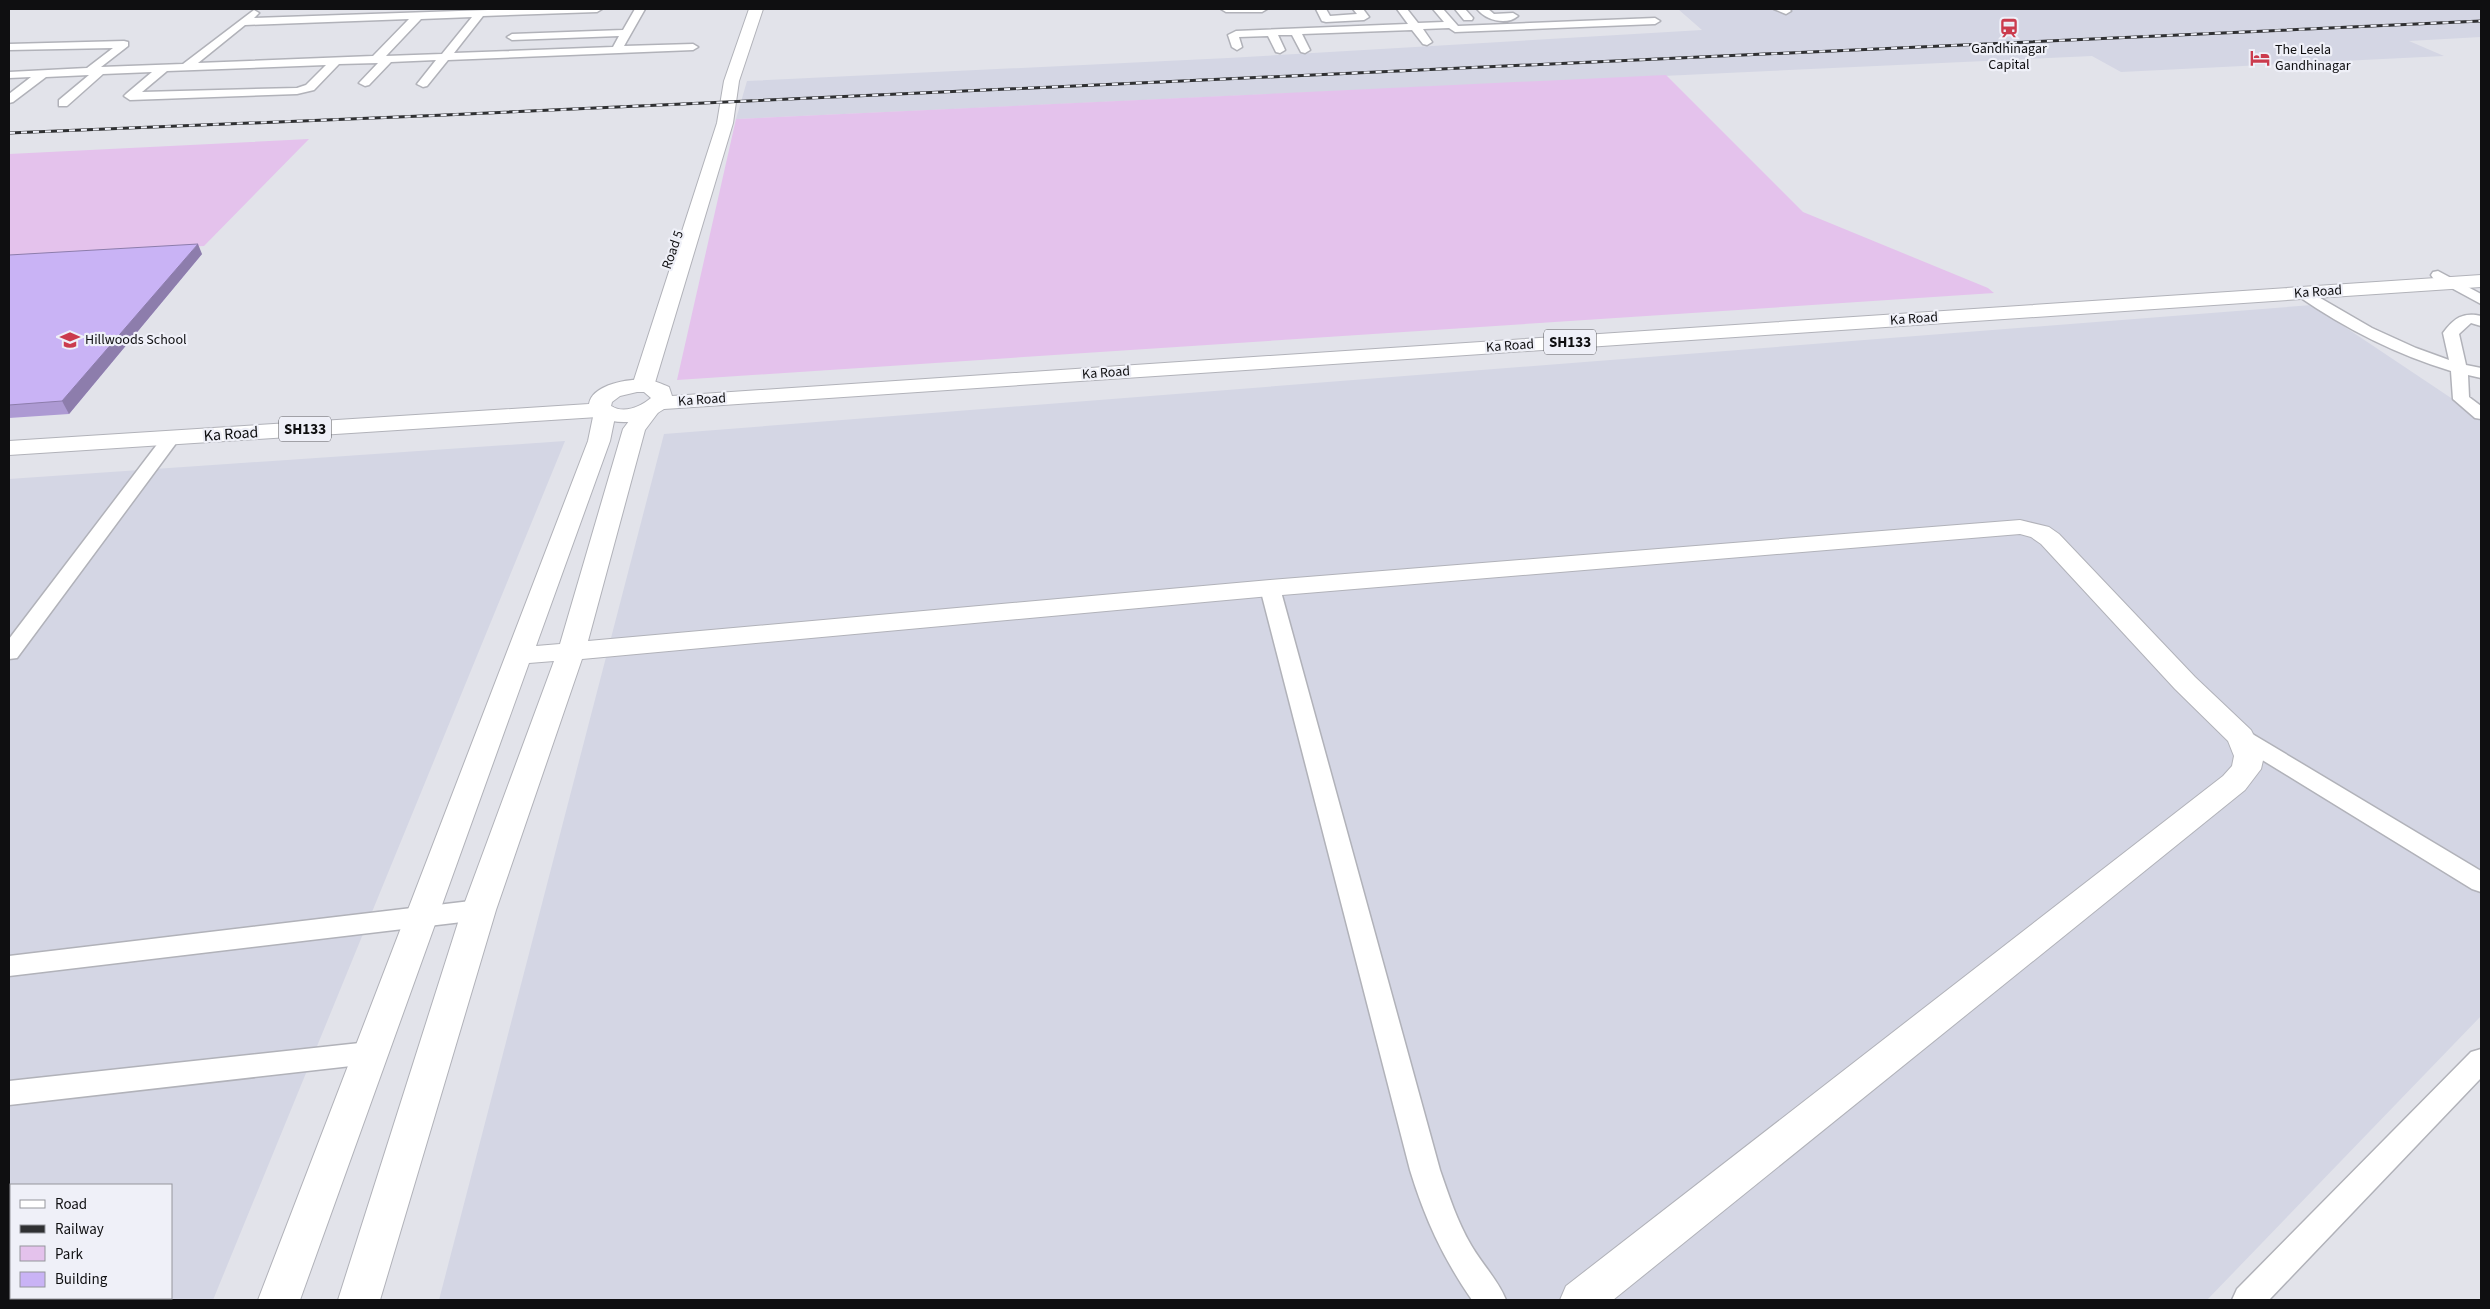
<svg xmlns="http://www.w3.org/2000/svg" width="2490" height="1309" viewBox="0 0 2490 1309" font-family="'Source Sans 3',sans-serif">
<rect width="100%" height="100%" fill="#e2e3ea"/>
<path fill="#d4d6e4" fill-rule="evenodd" d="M1678 9H2481V37L2409 41 2444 56 2121 72 2092 56 736 119 747 81 1228 58 1702 30Z
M2312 305 2481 418V1016L2207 1300H439L664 434Z
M565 441 213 1300H9V479ZM11 1185H171V1298H11Z"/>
<path fill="#e4c2ec" d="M1666 75 1803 212 1988 288 1994 293 677 380 736 119Z
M309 139 204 246 9 257V154Z"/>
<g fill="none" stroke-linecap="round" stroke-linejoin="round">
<defs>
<path id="street" d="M520 9H602L597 12 483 16 454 53 613 47 619 36 512 40 507 37 512 34 623 30 635 9H645L624 46 693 44 698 47 693 50 448 60 427 86 423 87 417 84 436 60 391 62 369 85 365 86 359 83 378 63 339 64 314 90 297 94 130 100 124 96 126 94 152 72 103 74 67 106H59V100L89 75 46 77 13 102 9 103V94L31 77 9 78V72L87 68 113 48 9 50V44L124 41 128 42V46L101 67 183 64 254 10 259 13 254 18ZM472 17 442 54 386 56 421 19ZM409 19 373 56 198 63 245 25ZM326 65 306 85 297 88 142 92 167 71Z
M1221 9H1267L1262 12H1226Z
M1316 9H1326L1330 16 1357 14 1353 9H1363L1369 17 1364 20 1326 22 1322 21Z
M1397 9H1407L1418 23 1444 22 1433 9H1443L1458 26 1655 18 1660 21 1655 24 1455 32 1449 28 1423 29 1432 42 1427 45 1423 44 1412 30 1302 34 1310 50 1305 53 1301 52 1292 35H1278L1285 50 1280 53 1276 52 1268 36 1239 37 1242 47 1237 50 1232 47 1228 35 1236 31 1408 24Z
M1455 9H1465L1473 18 1472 20H1464Z
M1477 9H1488L1494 14 1513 13 1518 16C1506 26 1486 20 1477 9Z
M1774 9H1789L1791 11 1786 14Z
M2438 271 2481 294V304L2433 278 2431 275 2433 272Z
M2303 288 2372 328 2416 348 2449 360 2443 333C2454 318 2463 312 2481 316V326L2471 323 2459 334 2466 365 2481 368V378L2468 375 2469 397 2481 406V419L2475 418 2453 399 2451 371C2395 354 2346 329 2298 296L2295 293 2298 290Z
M171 433 177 434 180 438 177 442 17 658 9 659V639L165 434Z
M1270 582 1277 584 1280 588 1440 1170C1449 1196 1457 1221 1471 1245 1482 1264 1498 1280 1506 1300H1472C1443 1258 1425 1219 1410 1170L1260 588 1263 584Z
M2241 730 2249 732 2481 871V892L2472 889 2233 742 2230 737 2233 732Z
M479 900 488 903 492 910 488 917 479 920 9 976V956Z
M369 1042 379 1045 383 1053 379 1061 369 1064 9 1105V1081Z
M2481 1049V1078L2269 1300H2232L2237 1289 2471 1052Z"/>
<path id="secondary" d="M749 9H763L739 81 733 123 654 386 651 391 643 392 635 391 632 386 717 123 724 81Z
M649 403 657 405 660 410 645 430 588 641 1270 580 2020 520 2049 527 2059 534 2195 677 2251 730 2264 756 2261 769 2245 790 1613 1300H1560L1566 1286 2223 776 2232 766 2234 756 2228 741 2175 689 2041 544 2031 537 2020 534 1270 596 582 659 496 910 380 1300H338L462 910 554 661 529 663 300 1300H258L588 441 594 412 597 407 605 405 613 407 616 412 610 441 536 646 560 644 623 429 641 405Z"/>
<path id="primary" d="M2481 275V287L664 409C644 423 621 426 598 417L9 455V441L589 404C592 384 630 378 647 380 654 380 662 384 669 387L672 396ZM637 392H644L651 398C640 407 624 414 611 406L612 402 620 396Z"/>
</defs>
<use href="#street" stroke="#b1b2b9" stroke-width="3"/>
<use href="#secondary" stroke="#b1b2b9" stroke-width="2"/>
<use href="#primary" stroke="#b1b2b9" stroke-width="2"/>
<use href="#street" fill="#fff" fill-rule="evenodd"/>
<use href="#secondary" fill="#fff" fill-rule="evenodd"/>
<use href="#primary" fill="#fff" fill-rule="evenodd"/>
<defs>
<path id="rail" d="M9 133 445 115 2481 21"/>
</defs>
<use href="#rail" stroke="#2f3032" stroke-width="3"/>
<use href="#rail" stroke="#eff0f8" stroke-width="2" stroke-dasharray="6" stroke-linecap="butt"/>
</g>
<path fill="#ad9ad3" d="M202 254 69 414 9 418V255Z"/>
<path fill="#8d7dac" d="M198 244 202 254 69 414 62 401Z"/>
<path fill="#c9b3f5" stroke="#8d7dac" d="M198 244 62 401 9 405V255Z"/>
<defs>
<symbol id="station-bare" viewBox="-9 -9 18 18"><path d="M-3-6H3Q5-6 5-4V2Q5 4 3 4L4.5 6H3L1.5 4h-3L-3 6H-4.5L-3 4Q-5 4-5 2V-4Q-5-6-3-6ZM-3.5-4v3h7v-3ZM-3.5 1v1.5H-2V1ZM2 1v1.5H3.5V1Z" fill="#cb3b4d" stroke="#eff0f8" stroke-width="2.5" paint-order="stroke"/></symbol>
<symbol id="hotel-bare" viewBox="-9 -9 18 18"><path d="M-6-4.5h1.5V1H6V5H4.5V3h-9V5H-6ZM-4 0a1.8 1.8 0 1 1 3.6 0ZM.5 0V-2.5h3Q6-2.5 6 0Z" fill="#cb3b4d" stroke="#eff0f8" stroke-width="2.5" paint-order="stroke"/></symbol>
<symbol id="school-bare" viewBox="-9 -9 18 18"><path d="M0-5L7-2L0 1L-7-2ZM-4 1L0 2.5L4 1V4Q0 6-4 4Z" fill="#cb3b4d" stroke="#eff0f8" stroke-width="2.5" paint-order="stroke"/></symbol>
</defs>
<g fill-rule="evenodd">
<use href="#station-bare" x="1995" y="14" width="28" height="28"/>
<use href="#hotel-bare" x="2246" y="44" width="28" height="28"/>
<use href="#school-bare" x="56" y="326" width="28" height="28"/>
</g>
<g text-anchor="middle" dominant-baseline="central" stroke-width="4.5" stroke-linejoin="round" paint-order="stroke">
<g font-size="14" fill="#0f0f11" stroke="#eff0f8" text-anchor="start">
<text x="2009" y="49" text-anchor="middle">Gandhinagar<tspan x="2009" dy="16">Capital</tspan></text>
<text x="2275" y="50">The Leela<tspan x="2275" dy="16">Gandhinagar</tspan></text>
<text x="85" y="340">Hillwoods School</text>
</g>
<g font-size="14" fill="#0f0f11" stroke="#eff0f8">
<text transform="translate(673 250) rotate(-71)">Road 5</text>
<text transform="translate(2318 292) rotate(-4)">Ka Road</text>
<text transform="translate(1914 319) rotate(-4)">Ka Road</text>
<text transform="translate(1510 346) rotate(-4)">Ka Road</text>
<text transform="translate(1106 373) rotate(-4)">Ka Road</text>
<text transform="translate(702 400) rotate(-4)">Ka Road</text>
</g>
<g fill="#eff0f8" stroke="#525256" stroke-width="1">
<rect x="1544" y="329.5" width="52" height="25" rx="4"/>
<rect x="279" y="416.5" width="52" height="25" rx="4"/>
</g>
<g font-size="15" font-weight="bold" fill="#0f0f11">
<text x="1570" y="342">SH133</text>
<text x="305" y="429">SH133</text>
</g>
<g font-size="16" fill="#0f0f11" stroke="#eff0f8">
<text transform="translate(231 434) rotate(-4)">Ka Road</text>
</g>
</g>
<rect width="2490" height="1309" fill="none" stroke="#0f0f11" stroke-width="20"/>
<rect x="10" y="1184" width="162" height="115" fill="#eff0f8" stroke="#95969c"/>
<rect x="20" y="1200" width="25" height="8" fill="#ffffff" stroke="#95969c"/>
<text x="55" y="1209" font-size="15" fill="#0f0f11">Road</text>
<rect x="20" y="1225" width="25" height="8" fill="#2f3032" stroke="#95969c"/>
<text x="55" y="1234" font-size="15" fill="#0f0f11">Railway</text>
<rect x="20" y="1246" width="25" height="15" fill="#e4c2ec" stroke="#95969c"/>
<text x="55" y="1259" font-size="15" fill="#0f0f11">Park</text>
<rect x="20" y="1272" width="25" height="15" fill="#c9b3f5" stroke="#95969c"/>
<text x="55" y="1284" font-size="15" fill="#0f0f11">Building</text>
</svg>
